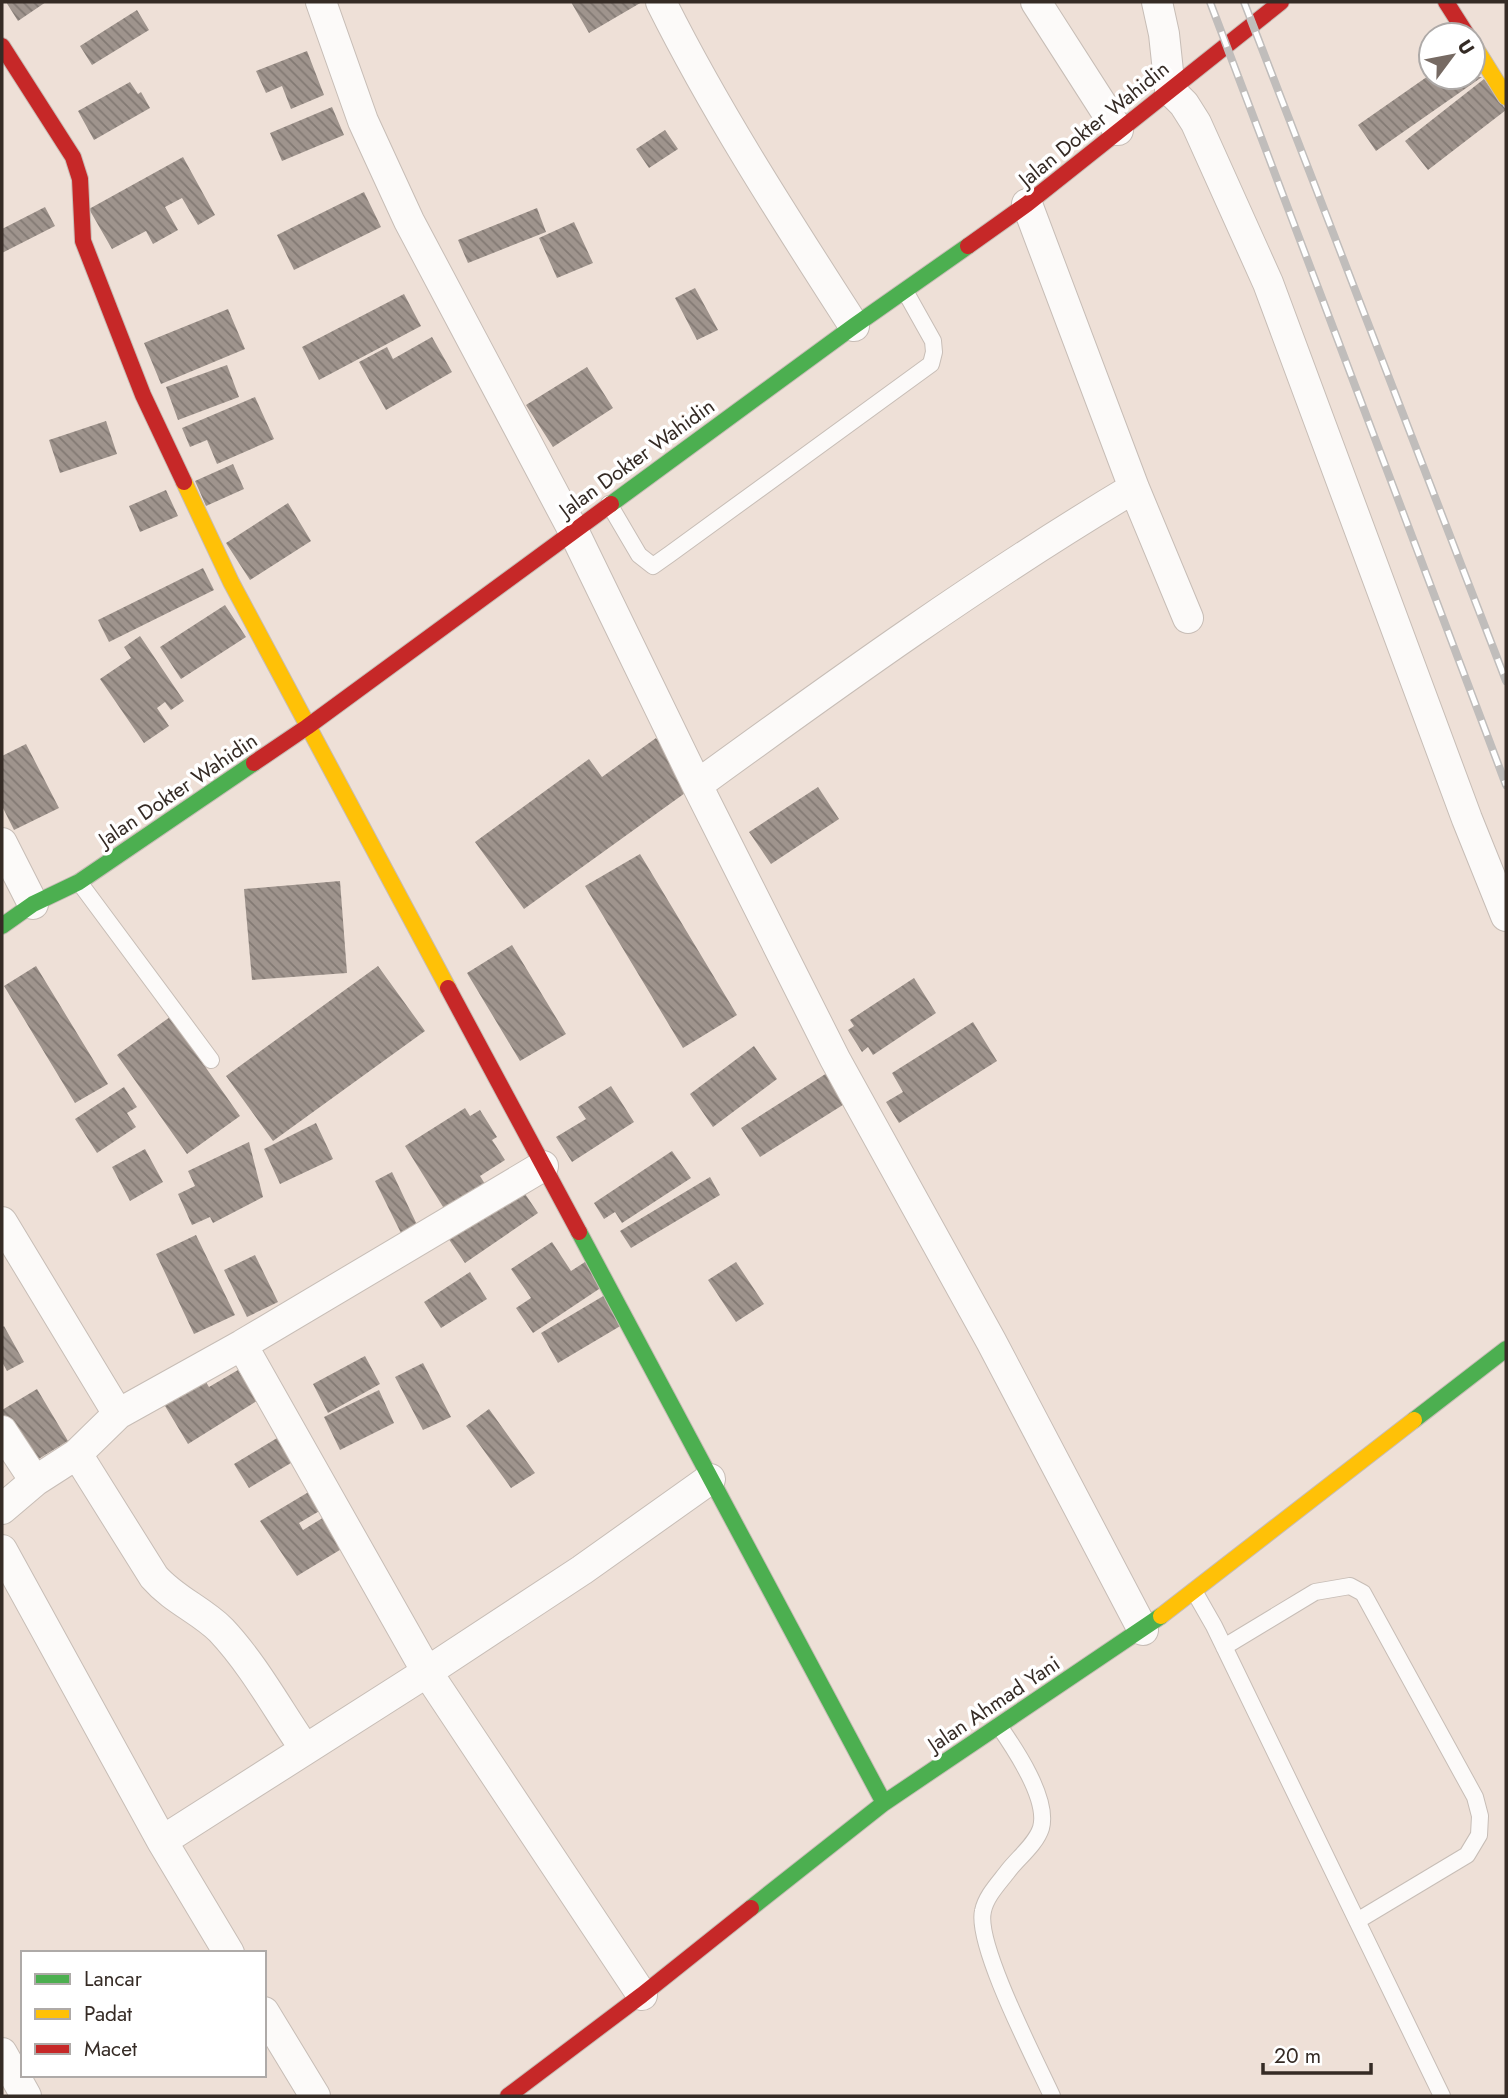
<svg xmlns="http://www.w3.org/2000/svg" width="1508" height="2098" viewBox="0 0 1508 2098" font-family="Jost,sans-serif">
<defs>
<pattern id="building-back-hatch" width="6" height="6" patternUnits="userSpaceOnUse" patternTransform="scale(1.75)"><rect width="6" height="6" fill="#9f948d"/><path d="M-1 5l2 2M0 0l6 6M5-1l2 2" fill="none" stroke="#827973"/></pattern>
</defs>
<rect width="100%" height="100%" fill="#eee0d7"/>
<path fill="url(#building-back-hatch)" d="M6 2H46L18 21Z
M571 2H642L589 33Z
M137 10 149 30 92 65 80 46Z
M307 51 324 95 291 109 282 86 266 93 256 71Z
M1431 74V77H1482L1376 151 1358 125Z
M1484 79 1506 110 1428 170 1405 141Z
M130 82 138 94 141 92 150 108 94 140 78 111Z
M332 107 344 135 282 161 270 133Z
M665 130 678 149 649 168 636 149Z
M183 157 215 215 198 225 182 198 165 207 178 230 153 244 146 231 112 249 89 209Z
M364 192 381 227 294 270 277 235Z
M45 207 55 226 2 253V229Z
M537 208 546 232 468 263 458 240Z
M574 222 593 263 557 278 539 238Z
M695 288 718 330 697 340 675 298Z
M404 294 421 326 319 380 302 347Z
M228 309 245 349 161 384 144 343Z
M432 337 452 372 386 410 359 362 387 347 393 359Z
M227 365 239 397 178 420 166 387Z
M587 367 613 408 553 447 526 405Z
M255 397 274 439 217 464 207 440 190 447 182 428Z
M106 421 117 454 60 473 49 440Z
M233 464 244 489 206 506 195 481Z
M166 490 178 516 140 532 129 506Z
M288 503 311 541 250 580 226 543Z
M203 568 214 590 109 642 98 620Z
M225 605 246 637 181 679 160 647Z
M140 636 184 701 171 710 165 702 157 708 169 726 144 743 100 679 131 658 124 647Z
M656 738 692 788 524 909 475 842 589 759 602 777Z
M26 744 59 808 14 830 2 806V756Z
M818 787 839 819 771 864 749 832Z
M640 854 737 1015 683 1048 585 886Z
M340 881 347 973 252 980 244 889Z
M512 945 566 1034 520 1061 467 973Z
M36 966 108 1084 75 1103 4 986Z
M378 966 425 1031 273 1141 226 1076Z
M914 978 936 1013 873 1055 868 1047 862 1052 848 1030 854 1026 850 1020Z
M170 1017 240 1116 187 1154 117 1055Z
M973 1022 997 1061 899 1123 886 1102 903 1092 892 1073Z
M754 1046 777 1079 713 1127 690 1094Z
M827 1073 846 1103 760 1157 741 1128Z
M611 1086 634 1122 572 1162 556 1137 586 1119 578 1107Z
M124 1087 137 1107 127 1113 136 1127 97 1153 75 1119Z
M465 1108 470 1116 480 1110 497 1137 492 1140 505 1160 480 1176 485 1184 445 1210 405 1146Z
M316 1123 333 1159 280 1184 264 1149Z
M249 1142 263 1197 213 1223 210 1217 192 1225 178 1194 195 1186 188 1171Z
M145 1149 163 1182 130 1201 112 1167Z
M672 1151 691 1178 622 1223 615 1212 604 1219 594 1203Z
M392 1172 419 1229 403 1237 375 1181Z
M710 1177 720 1195 631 1248 620 1231Z
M519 1185 538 1213 465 1263 446 1235Z
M196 1235 235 1315 194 1334 156 1254Z
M552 1242 571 1271 588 1260 605 1285 533 1333 516 1308 531 1298 511 1269Z
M255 1255 278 1302 247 1317 224 1270Z
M736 1262 764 1304 736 1322 708 1280Z
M470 1272 487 1299 441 1328 424 1302Z
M605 1295 622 1325 558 1363 541 1333Z
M4 1326 24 1362 7 1371 2 1362V1328Z
M365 1356 380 1384 328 1413 313 1384Z
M423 1363 451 1417 423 1430 395 1377Z
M238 1370 257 1401 188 1444 162 1401 202 1376 209 1387Z
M37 1389 68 1441 32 1463 2 1414V1410Z
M379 1390 394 1423 340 1450 324 1417Z
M489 1409 535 1473 511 1488 466 1426Z
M287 1432 301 1457 249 1488 234 1464Z
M317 1487 328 1506 299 1523 303 1530 329 1514 348 1545 297 1576 260 1521Z"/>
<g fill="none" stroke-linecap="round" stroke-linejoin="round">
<defs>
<path id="lane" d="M609 504 639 555 653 566 670 554 931 364 934 352 933 341 905 291
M79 882 211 1060
M1194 1591 1214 1626 1442 2096
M1224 1647 1315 1592 1350 1586 1363 1593 1475 1797 1480 1816 1479 1835 1467 1855 1357 1921
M999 1726C1015 1749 1049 1799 1041 1828 1036 1844 1018 1858 1008 1871 999 1883 986 1896 983 1911 975 1944 1036 2061 1052 2096"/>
<path id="street" d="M321 2 363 121 409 221 573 530 697 785 835 1059 991 1341 1143 1630
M661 2C717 114 786 220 854 326
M1036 2 1118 130
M1157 2 1164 34 1170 90 1184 104 1196 123 1268 283 1467 819 1506 916
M1027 204 1134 488 1188 618
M697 785C840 681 983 578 1134 488
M2 843 33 904
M2 1222 118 1414
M242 1345 427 1672 642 1995
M2 1431 35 1481
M77 1454 154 1577C174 1600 201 1610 221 1630 254 1665 278 1710 305 1749
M2 1509 35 1481 77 1454 118 1414 242 1345 543 1166
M2 1550 162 1841 229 1953
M162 1841 427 1672 582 1570 710 1479
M264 2012 315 2096
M2 2053 26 2096"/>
<path id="fast" d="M611 504 854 326 968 246
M2 926 33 904 79 882 254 763
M579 1232 884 1803
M1414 1420 1506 1349
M751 1908 884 1803 1161 1616"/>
<path id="slow" d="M1473 44 1506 97
M184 482 231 582 448 988
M1161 1616 1414 1420"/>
<path id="jam" d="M1446 2 1467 35
M2 46 73 157 80 179 83 241 143 395 184 482
M968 246 1027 204 1281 2
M254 763 307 727 611 504
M448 988 579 1232
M508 2096 642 1995 751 1908"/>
</defs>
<use href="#lane" stroke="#c7bdb6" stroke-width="18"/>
<use href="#street" stroke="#c7bdb6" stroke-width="32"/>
<use href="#fast" stroke="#c7bdb6" stroke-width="18"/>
<use href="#slow" stroke="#c7bdb6" stroke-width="18"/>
<use href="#jam" stroke="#c7bdb6" stroke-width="18"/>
<use href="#lane" stroke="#fcfaf9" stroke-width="16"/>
<use href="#street" stroke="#fcfaf9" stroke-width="30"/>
<use href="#fast" stroke="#4caf50" stroke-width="16"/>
<use href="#slow" stroke="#ffc107" stroke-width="16"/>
<use href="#jam" stroke="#c62828" stroke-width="16"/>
<defs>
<path id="rail" d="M1210 2 1506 785
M1244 2 1506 681"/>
</defs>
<use href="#rail" stroke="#c0bdbb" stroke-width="8"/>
<use href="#rail" stroke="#fff" stroke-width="5" stroke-dasharray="16" stroke-linecap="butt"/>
</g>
<g text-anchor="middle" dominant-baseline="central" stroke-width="7" stroke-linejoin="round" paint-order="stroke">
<g font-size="21" fill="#352b25" stroke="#fff">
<text transform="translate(1094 124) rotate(-39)">Jalan Dokter Wahidin</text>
<text transform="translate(637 458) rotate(-36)">Jalan Dokter Wahidin</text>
<text transform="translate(178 790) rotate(-34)">Jalan Dokter Wahidin</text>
<text transform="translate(994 1704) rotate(-34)">Jalan Ahmad Yani</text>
</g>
</g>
<rect width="1508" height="2098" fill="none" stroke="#352b25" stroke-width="7"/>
<rect x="21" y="1951" width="245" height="126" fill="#ffffff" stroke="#aeaaa8" stroke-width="2"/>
<rect x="35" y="1974" width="35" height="10" fill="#4caf50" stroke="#aeaaa8" stroke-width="2"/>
<text x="84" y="1986" font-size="21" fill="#352b25">Lancar</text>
<rect x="35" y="2009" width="35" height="10" fill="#ffc107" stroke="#aeaaa8" stroke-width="2"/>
<text x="84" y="2021" font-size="21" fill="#352b25">Padat</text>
<rect x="35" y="2044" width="35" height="10" fill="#c62828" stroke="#aeaaa8" stroke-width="2"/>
<text x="84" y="2056" font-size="21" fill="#352b25">Macet</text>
<g transform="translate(1452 56) rotate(58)"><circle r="33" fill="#ffffff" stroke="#aeaaa8" stroke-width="2"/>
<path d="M0-5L12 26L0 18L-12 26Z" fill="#766a63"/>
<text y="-10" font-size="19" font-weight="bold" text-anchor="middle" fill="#352b25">U</text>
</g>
<path d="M1263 2063v10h108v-10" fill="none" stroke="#352b25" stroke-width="3.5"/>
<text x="1274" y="2063" font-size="21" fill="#352b25" stroke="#ffffff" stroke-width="5" paint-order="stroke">20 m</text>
</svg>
